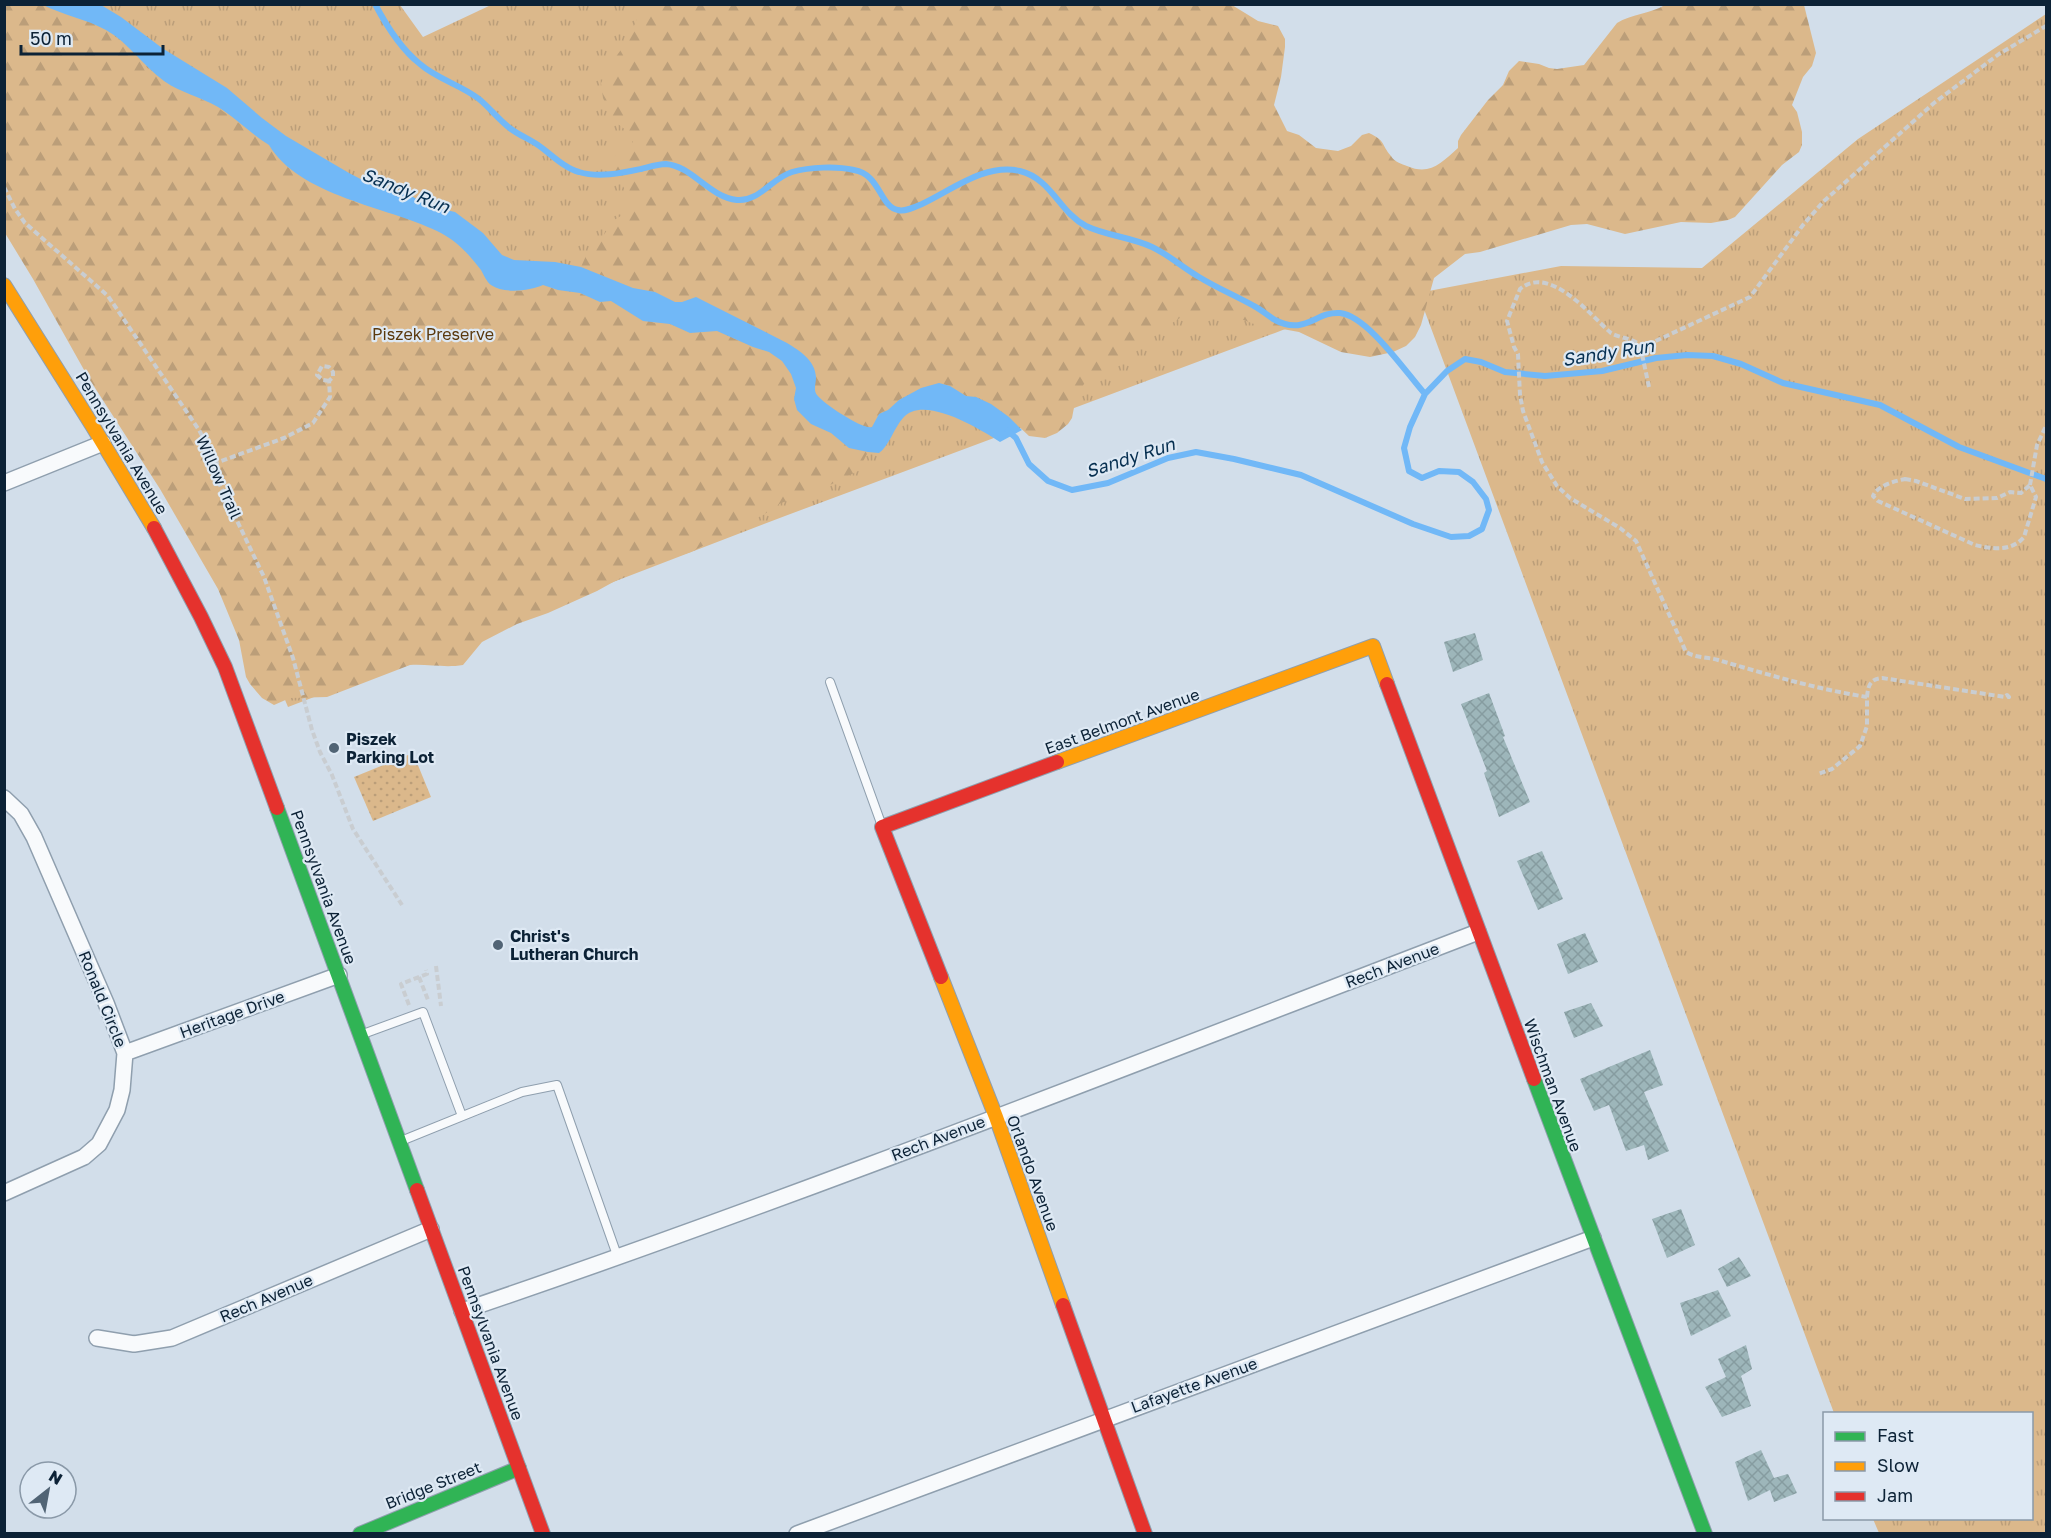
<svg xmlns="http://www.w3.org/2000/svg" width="2051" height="1538" viewBox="0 0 2051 1538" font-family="'Golos Text',sans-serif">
<defs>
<pattern id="grass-tufts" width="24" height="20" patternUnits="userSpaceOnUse" patternTransform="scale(1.5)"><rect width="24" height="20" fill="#dbb88b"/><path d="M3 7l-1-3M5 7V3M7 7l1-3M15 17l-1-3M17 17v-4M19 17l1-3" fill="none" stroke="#bb9e79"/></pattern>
<pattern id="forest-firs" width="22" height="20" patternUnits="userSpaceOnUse" patternTransform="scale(1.5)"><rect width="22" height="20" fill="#dbb88b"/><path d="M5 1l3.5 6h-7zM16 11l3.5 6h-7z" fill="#bb9e79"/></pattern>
<pattern id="garden-dots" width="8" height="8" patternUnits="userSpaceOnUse" patternTransform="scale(1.5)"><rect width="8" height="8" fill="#dbb88b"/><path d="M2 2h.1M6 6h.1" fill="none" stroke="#bb9e79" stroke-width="1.8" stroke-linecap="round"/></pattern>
<pattern id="building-cross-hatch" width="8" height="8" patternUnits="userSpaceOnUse" patternTransform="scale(1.5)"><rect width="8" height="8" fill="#9db6ba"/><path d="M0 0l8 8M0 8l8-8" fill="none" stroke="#869ca0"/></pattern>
</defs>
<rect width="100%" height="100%" fill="#d2deea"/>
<path fill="url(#grass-tufts)" d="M1009 4 1413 279 1275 333 785 516 288 707 264 650 5 5H400L423 37 491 5Z
M2046 14V1533H1879L1873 1519 2032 1518V1414L1834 1413 1418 293 1561 266 1702 268 1858 139Z"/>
<path fill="url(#forest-firs)" d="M5 5H43L54 10 84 19 107 30 128 47 146 67 166 82 217 107 269 145 274 154 286 166 307 180 359 204 419 221 453 239 468 253 490 284 505 290 523 291 543 285 558 290 580 293 600 302 611 301 654 323 670 324 686 331H717L753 347 769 352 782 361 791 374 796 388 794 399 811 424 831 433 849 448 868 452 858 471 818 491 781 503 763 515 691 552 635 570 597 591 548 613 517 624 482 642 463 665C445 668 429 664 410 665L327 697 290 698 274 705 262 698 250 684 246 677 239 640 218 589 160 489 88 377 33 279 5 233Z
M643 5H1232L1258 21 1278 26 1285 39V47L1281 77 1274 105 1287 131 1299 135 1316 148 1338 151 1351 146 1362 135 1369 133C1387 142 1380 143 1391 156 1394 162 1402 164 1407 166 1430 176 1441 163 1458 148V141L1461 135 1488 100 1503 85 1509 71 1519 61 1539 64 1549 68 1557 69 1584 65 1617 23C1631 14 1650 14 1665 5H1804L1816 53 1812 66 1803 77 1792 105 1797 112 1802 132V145L1799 152 1782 165 1735 217 1728 220 1711 223 1681 222 1625 234 1587 224 1571 225 1480 252 1465 254 1434 278 1421 325 1415 337 1406 346 1393 352 1370 357 1341 352 1299 332 1254 324 1220 311 1205 309 1183 316 1158 332 1130 343 1117 360 1084 384 1076 397 1072 418 1068 424 1057 433 1045 438 1029 436 1009 417 991 404 977 397 966 396 950 386 939 383 921 388 899 400 888 410 882 412 877 417 872 427C860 430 828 404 817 395L815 393C815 383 814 370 809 361 801 346 719 310 699 299L693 298 682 302H675L655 292 633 288 581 267 590 247 601 239 614 220 626 213 631 207C630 188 612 178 610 159L633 143 632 135 613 120 603 98 601 83 615 58 628 40Z"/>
<path fill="url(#garden-dots)" d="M413 753 431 797 373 821 354 777Z"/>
<path fill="#71b8f7" d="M43 5H101L121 17 162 48 227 88 262 118 286 136 349 173 372 185 406 193 429 206 455 212 483 233 502 255 514 260 555 262 581 267 633 288 655 292 675 302H682L696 297 787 343C800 351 815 360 816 377 816 384 813 390 817 395 824 404 863 430 872 427L879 414 888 410 899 400 921 388 939 383 950 386 966 396 976 397 991 404 1009 417 1022 430 1000 442C980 429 923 394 903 418 894 428 889 446 879 453L868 452 849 448 831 433 811 424 797 410 794 399 796 388 791 374 782 361 769 352 753 347 717 331 690 333 670 324 643 321 611 301 600 302 580 293 558 290 543 285C529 291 504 294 491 285 486 281 484 275 481 270 468 253 456 240 437 231 388 207 299 196 269 145 251 134 236 118 218 107 201 97 181 93 164 81 143 66 129 43 106 30 86 19 63 15 43 5Z"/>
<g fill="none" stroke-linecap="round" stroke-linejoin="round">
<path stroke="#71b8f7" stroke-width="6" d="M375 4C386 25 401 49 420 64 437 79 461 85 479 99 490 108 499 120 511 129 519 135 529 139 538 145 551 154 564 168 579 172 599 178 622 173 641 169 649 167 658 164 666 164 692 166 709 197 737 200 759 202 772 178 792 172 810 167 836 166 854 170 880 174 880 207 898 210 905 212 915 207 922 204 952 190 985 163 1020 171 1052 179 1059 212 1086 226 1107 236 1131 237 1152 247 1169 255 1182 267 1199 277 1217 288 1236 296 1254 306 1262 310 1268 316 1275 320 1305 336 1316 311 1340 313 1368 316 1407 374 1425 394
M1008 431 1016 438 1029 464 1048 481 1072 490 1108 483 1168 458 1196 452 1234 459 1301 475 1413 524 1451 537 1469 536 1482 529 1489 510 1486 499 1473 482 1459 472 1439 471 1422 478 1409 471 1404 448 1410 427 1425 394 1447 371 1465 359 1481 362 1505 372 1545 376 1602 371 1656 358 1687 355 1713 356 1741 364 1783 383 1880 405 1959 447 2046 479"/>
</g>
<path fill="url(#building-cross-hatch)" d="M1475 633 1483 660 1453 672 1444 642Z
M1489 693 1505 736 1503 737 1530 802 1499 817 1484 773 1487 771 1461 704Z
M1542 851 1563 899 1538 910 1517 861Z
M1585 933 1598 962 1568 974 1557 944Z
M1591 1003 1603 1026 1574 1038 1564 1012Z
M1650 1050 1663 1085 1644 1092 1669 1151 1648 1160 1644 1145 1626 1151 1609 1105 1594 1111 1580 1079Z
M1681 1209 1695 1245 1667 1258 1652 1219Z
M1739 1257 1751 1276 1727 1287 1718 1269Z
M1718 1290 1731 1316 1691 1336 1680 1303Z
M1746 1345 1752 1369 1741 1376 1751 1406 1722 1417 1705 1387 1726 1377 1718 1359Z
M1761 1450 1774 1478 1788 1474 1797 1493 1774 1502 1770 1490 1748 1501 1735 1462Z"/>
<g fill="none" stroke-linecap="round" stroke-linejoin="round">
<defs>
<path id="lane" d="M830 682 882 826
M363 1034 423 1012 462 1116
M401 1141 522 1092 557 1085 618 1258"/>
<path id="street" d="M4 483 103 443
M4 798 21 814 34 837 106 1003 125 1053 122 1090 117 1110 99 1144 84 1157 4 1193
M125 1053 339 975
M462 1311C804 1195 1141 1061 1478 932
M97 1338 134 1344 172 1338 431 1229
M797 1534 1593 1238"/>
<path id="fast" d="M277 808 417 1190
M1534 1079 1705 1534
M360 1534 519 1468"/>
<path id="slow" d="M4 285 92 425 154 528
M1057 762 1373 646 1387 684
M941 977 996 1117 1063 1305"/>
<path id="jam" d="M154 528 201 617 225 667 277 808
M1387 684 1534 1079
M941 977 882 827 1057 762
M417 1190 543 1534
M1063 1305 1145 1534"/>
</defs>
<use href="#lane" stroke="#8f9fae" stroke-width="10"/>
<use href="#street" stroke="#8f9fae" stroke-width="18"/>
<use href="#fast" stroke="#8f9fae" stroke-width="16"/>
<use href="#slow" stroke="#8f9fae" stroke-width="16"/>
<use href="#jam" stroke="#8f9fae" stroke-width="16"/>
<path stroke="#c9cdd1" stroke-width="4" stroke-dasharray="6 3" stroke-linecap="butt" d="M4 187 15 209 25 223 108 296 199 430 207 445 218 481 264 577 293 658 312 730 320 752 332 775 353 829 402 905
M1643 349C1637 338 1621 339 1611 333 1590 315 1550 264 1520 289L1507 321 1514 347 1518 354 1520 395 1523 411 1542 462 1557 486 1570 498 1620 528 1636 541 1686 652C1696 658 1707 657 1718 660 1766 674 1816 689 1867 697V726L1860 746 1832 769 1818 774
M1649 387 1642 354 1645 346 1750 297 1803 225 1823 202 1934 103 1999 54 2046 26
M213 464 284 438 313 423 330 397 329 381 333 377V372L329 367 322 366 317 375 323 380 329 381
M1905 479 1916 481 1965 499 1997 498 2010 492 2021 493 2030 485 2036 497 2024 537C2011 552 1993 549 1975 545L1878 501 1873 496C1877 486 1894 481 1905 479Z
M2030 485 2037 445 2046 426
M1867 697C1868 686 1870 679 1882 678L2005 697 2007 695 2009 697H2005
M436 966 441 1006
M419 977 428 1000
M409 1005 401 984 427 974 426 970"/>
<use href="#lane" stroke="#f8fafc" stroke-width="8"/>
<use href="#street" stroke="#f8fafc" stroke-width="15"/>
<use href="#fast" stroke="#30b455" stroke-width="14"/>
<use href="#slow" stroke="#ff9f0a" stroke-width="14"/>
<use href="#jam" stroke="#e5322d" stroke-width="14"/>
</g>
<g fill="#516475" stroke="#dee9f4" stroke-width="2">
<circle cx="334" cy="748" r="6"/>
<circle cx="498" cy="945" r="6"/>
</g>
<g text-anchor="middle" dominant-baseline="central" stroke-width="4.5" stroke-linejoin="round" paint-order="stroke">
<g font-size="16" fill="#5a390d" stroke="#dee9f4">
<text x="433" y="334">Piszek Preserve</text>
</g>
<g font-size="16" fill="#0c2236" stroke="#dee9f4">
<text transform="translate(122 443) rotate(59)">Pennsylvania Avenue</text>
<text transform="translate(219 477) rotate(66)">Willow Trail</text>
<text transform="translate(1122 721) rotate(-20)">East Belmont Avenue</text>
<text transform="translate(324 887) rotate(70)">Pennsylvania Avenue</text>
<text transform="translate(1392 965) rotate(-21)">Rech Avenue</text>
<text transform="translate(103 999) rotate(68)">Ronald Circle</text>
<text transform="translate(232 1014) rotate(-20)">Heritage Drive</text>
<text transform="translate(1553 1085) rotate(70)">Wischman Avenue</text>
<text transform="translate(938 1138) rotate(-21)">Rech Avenue</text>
<text transform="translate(1033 1173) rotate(70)">Orlando Avenue</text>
<text transform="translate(266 1298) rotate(-23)">Rech Avenue</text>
<text transform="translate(491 1343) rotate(70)">Pennsylvania Avenue</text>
<text transform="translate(1194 1385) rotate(-20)">Lafayette Avenue</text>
<text transform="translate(433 1485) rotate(-22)">Bridge Street</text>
</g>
<g font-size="16" font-weight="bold" fill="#0c2236" stroke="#dee9f4" text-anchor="start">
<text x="346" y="739">Piszek<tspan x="346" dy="18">Parking Lot</tspan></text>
<text x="510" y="936">Christ's<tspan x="510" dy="18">Lutheran Church</tspan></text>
</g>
<g font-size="18" font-style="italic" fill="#062f50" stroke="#dee9f4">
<text transform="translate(406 190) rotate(22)">Sandy Run</text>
<text transform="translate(1608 352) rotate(-9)">Sandy Run</text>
<text transform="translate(1130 457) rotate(-18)">Sandy Run</text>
</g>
</g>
<rect width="2051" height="1538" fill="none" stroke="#0c2236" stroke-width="12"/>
<rect x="1823" y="1412" width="210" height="108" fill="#dee9f4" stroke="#8a99a8" stroke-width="1.5"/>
<rect x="1835" y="1432" width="30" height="9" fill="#30b455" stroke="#8a99a8" stroke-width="1.5"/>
<text x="1877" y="1442" font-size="18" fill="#0c2236">Fast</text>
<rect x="1835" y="1462" width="30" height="9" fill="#ff9f0a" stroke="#8a99a8" stroke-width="1.5"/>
<text x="1877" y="1472" font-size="18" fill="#0c2236">Slow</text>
<rect x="1835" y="1492" width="30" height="9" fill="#e5322d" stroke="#8a99a8" stroke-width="1.5"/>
<text x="1877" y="1502" font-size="18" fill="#0c2236">Jam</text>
<g transform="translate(48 1490) rotate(31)"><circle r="28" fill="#dee9f4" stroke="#8a99a8" stroke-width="1.5"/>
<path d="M0-4.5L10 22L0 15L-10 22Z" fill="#516475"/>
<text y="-9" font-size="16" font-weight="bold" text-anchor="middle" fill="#0c2236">N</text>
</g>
<path d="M21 45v9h142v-9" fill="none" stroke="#0c2236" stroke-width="3"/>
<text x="30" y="45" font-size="18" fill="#0c2236" stroke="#dee9f4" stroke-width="4.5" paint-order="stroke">50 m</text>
</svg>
